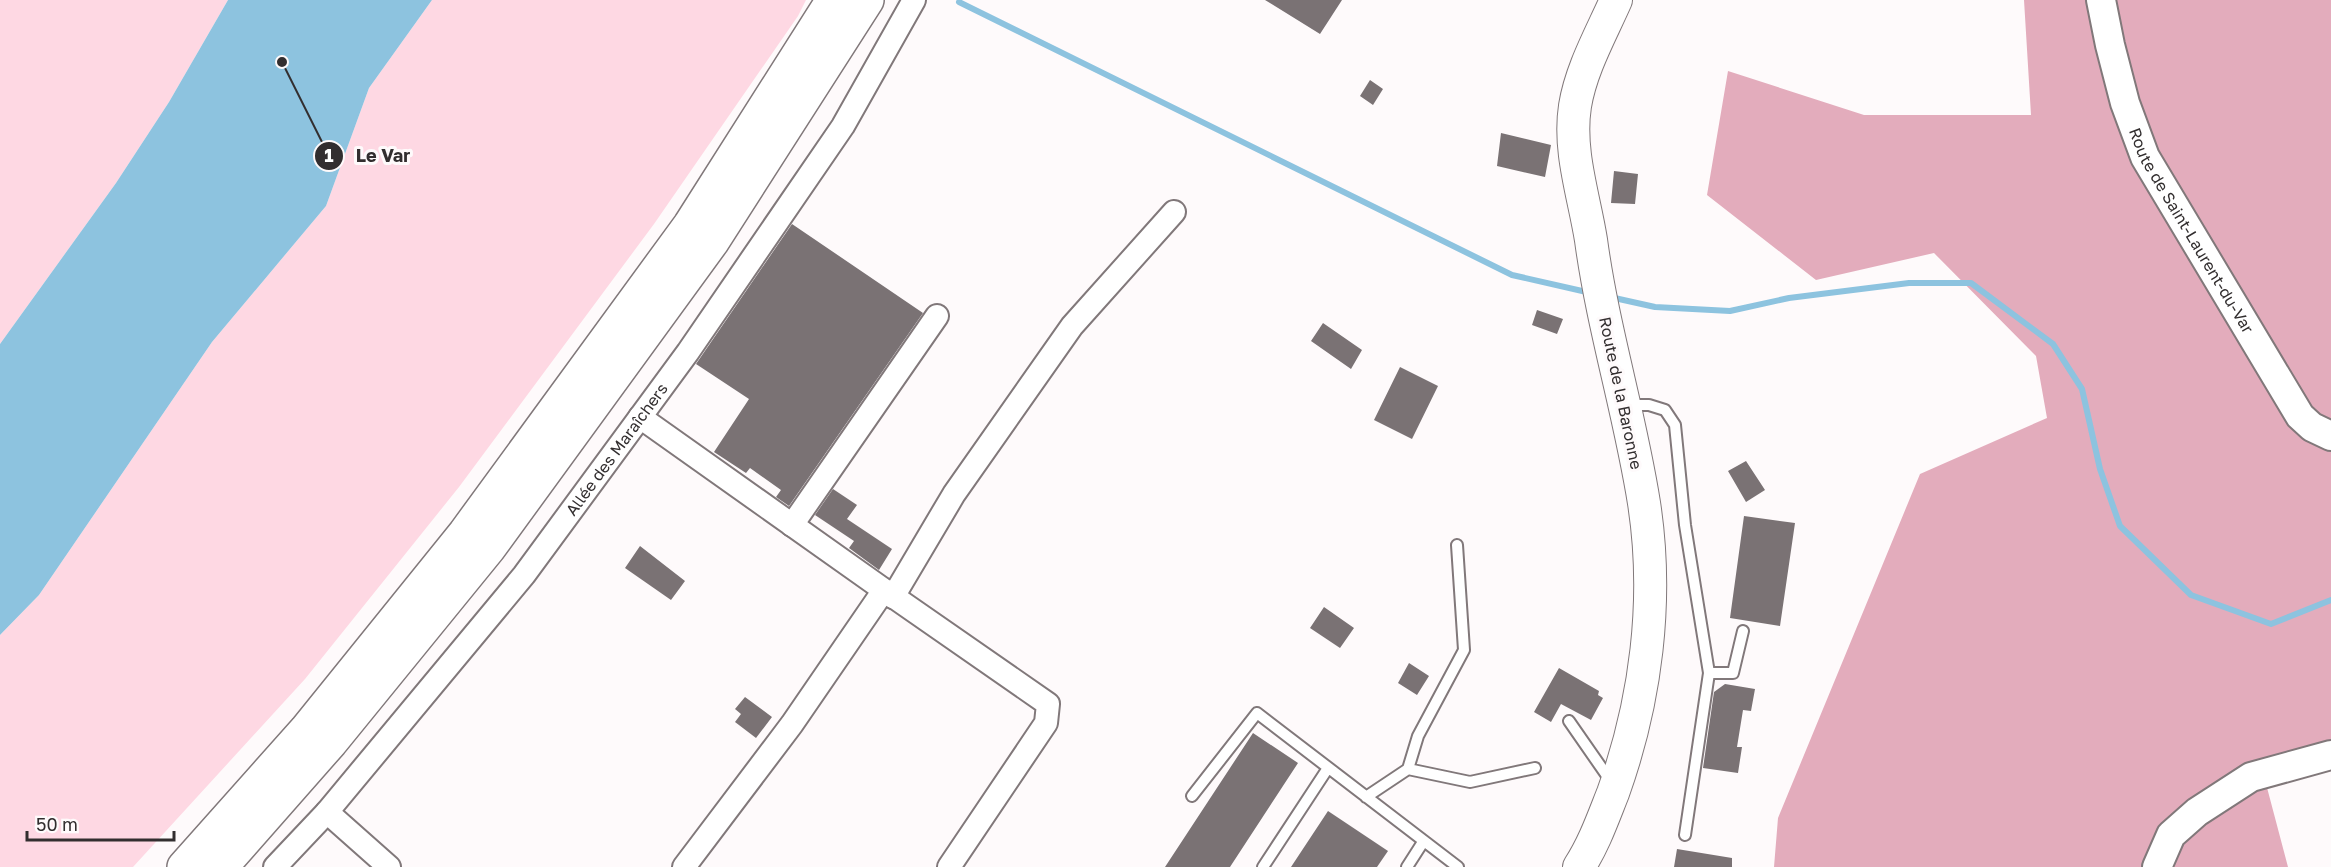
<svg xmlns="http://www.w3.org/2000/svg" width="2331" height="867" viewBox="0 0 2331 867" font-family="'Golos Text',sans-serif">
<rect width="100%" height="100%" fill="#fefafb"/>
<path fill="#fed8e3" d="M0 0H228L169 102 116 183 0 344Z
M432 0H806L798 16 654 224 459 487 305 679 133 867H0V635L39 595 212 342 326 206 369 88Z"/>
<path fill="#e3acbc" d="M2024 0H2331V743L2265 780 2288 867H1774L1778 818 1920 474 2047 418 2036 356 1934 253 1816 280 1707 195 1728 71 1864 115H2031Z"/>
<path fill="#8dc3df" d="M228 0H432L369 88 326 206 212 342 39 595 0 635V344L116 183 169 102Z"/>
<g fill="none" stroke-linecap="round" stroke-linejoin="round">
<path stroke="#8dc3df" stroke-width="6" d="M959 2 1512 275 1591 293
M1610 297 1655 307 1730 311 1789 298 1909 283H1971L2053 344 2082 389 2100 469 2120 526 2191 595 2271 624 2331 600"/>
</g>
<path fill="#7a7274" d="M1265 0H1342L1320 34Z
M1370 80 1383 89 1373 105 1360 96Z
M1501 133 1551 145 1545 177 1497 166Z
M1614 171 1638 174 1635 204 1611 203Z
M792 224 923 313 789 506 776 497 781 490 750 468 746 473 714 452 749 399 696 364Z
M1537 310 1563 319 1557 334 1532 325Z
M1323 323 1362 350 1351 369 1311 341Z
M1400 367 1438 386 1412 439 1374 420Z
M1746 461 1765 490 1746 502 1728 471Z
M833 489 857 505 847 519 892 549 879 570 849 548 854 541 815 515Z
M1744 516 1795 523 1780 626 1730 618Z
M640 546 685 581 671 600 625 568Z
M1324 607 1354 628 1340 648 1310 628Z
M1409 663 1429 676 1417 695 1398 683Z
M1559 668 1599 691 1598 695 1603 698 1591 720 1561 704 1551 722 1534 712Z
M1725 684 1755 689 1751 711 1743 710 1737 747H1742L1738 773 1703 768 1714 692Z
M745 697 772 717 756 738 735 722 741 714 735 709Z
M1253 733 1298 763 1230 867H1165Z
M1328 811 1388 851 1377 867H1291Z
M1677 849 1732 858V867H1674Z"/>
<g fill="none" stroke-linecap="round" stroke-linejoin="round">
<defs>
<path id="service" d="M1628 405H1649L1665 410 1675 425 1685 525 1709 673 1685 835
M1709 673H1733L1743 631
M1569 721 1610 780H1614
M1408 769 1418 736 1464 650 1457 545
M1192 796 1257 713 1458 867
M1366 797 1408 769 1470 782 1535 768
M1263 867 1328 768
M1407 867 1423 842"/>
<g id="minor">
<path d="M640 417 884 590 1048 704 1046 723 949 867"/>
<path d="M792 525 937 316"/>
<path d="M893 597 954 494 1072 326 1174 212"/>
<path d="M327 812 389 867"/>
<path id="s1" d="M275 867 327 812 524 575 688 352 843 126 914 0"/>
<path d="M684 867 792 724 884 590"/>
</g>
<g id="tertiary">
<path id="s2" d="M2101 0 2110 45 2125 103 2145 157 2300 416 2312 427 2331 436"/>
<path d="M2157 867 2171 835 2197 812 2251 777 2331 755"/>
</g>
<path id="secondary" d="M1579 867C1594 844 1603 818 1613 793 1646 701 1659 600 1644 503 1630 414 1603 329 1591 240 1584 196 1568 151 1575 106 1581 69 1601 34 1616 0"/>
<path id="trunk" d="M184 867 306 730 465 533 690 225 833 0
M221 867 331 742 489 548 712 242 867 0"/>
</defs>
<use href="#service" stroke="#81787a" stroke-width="14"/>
<use href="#minor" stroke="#81787a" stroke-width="26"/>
<use href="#tertiary" stroke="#81787a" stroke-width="32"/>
<use href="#secondary" stroke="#81787a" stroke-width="34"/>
<use href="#trunk" stroke="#81787a" stroke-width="36"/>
<use href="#service" stroke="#fff" stroke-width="10"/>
<use href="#minor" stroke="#fff" stroke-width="22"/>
<use href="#tertiary" stroke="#fff" stroke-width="28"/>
<use href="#secondary" stroke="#fff" stroke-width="32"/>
<use href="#trunk" stroke="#fff" stroke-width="33"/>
</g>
<g text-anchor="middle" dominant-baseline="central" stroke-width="6" stroke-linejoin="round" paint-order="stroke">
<g font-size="16" fill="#322e2f" stroke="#fefafb">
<text stroke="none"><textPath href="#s2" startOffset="250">Route de Saint-Laurent-du-Var</textPath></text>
<text transform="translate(1621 393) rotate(78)">Route de la Baronne</text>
<text stroke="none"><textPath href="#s1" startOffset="540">Allée des Maraîchers</textPath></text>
</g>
</g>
<path fill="none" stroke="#322e2f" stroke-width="2" d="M282 62L329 156"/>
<g fill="#322e2f" stroke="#fefafb" stroke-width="2">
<circle cx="282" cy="62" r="6"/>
<circle cx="329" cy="156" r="15"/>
</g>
<g font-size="18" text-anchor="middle" font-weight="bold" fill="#fff">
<text x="329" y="162">1</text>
</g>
<g font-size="18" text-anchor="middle" font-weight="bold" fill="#322e2f" stroke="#fefafb" stroke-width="6" stroke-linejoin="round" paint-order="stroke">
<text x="383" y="162">Le Var</text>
</g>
<path d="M27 831v9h147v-9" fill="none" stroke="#322e2f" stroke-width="3"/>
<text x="36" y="831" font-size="18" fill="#322e2f" stroke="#fefafb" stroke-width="4.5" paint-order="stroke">50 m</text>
</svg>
